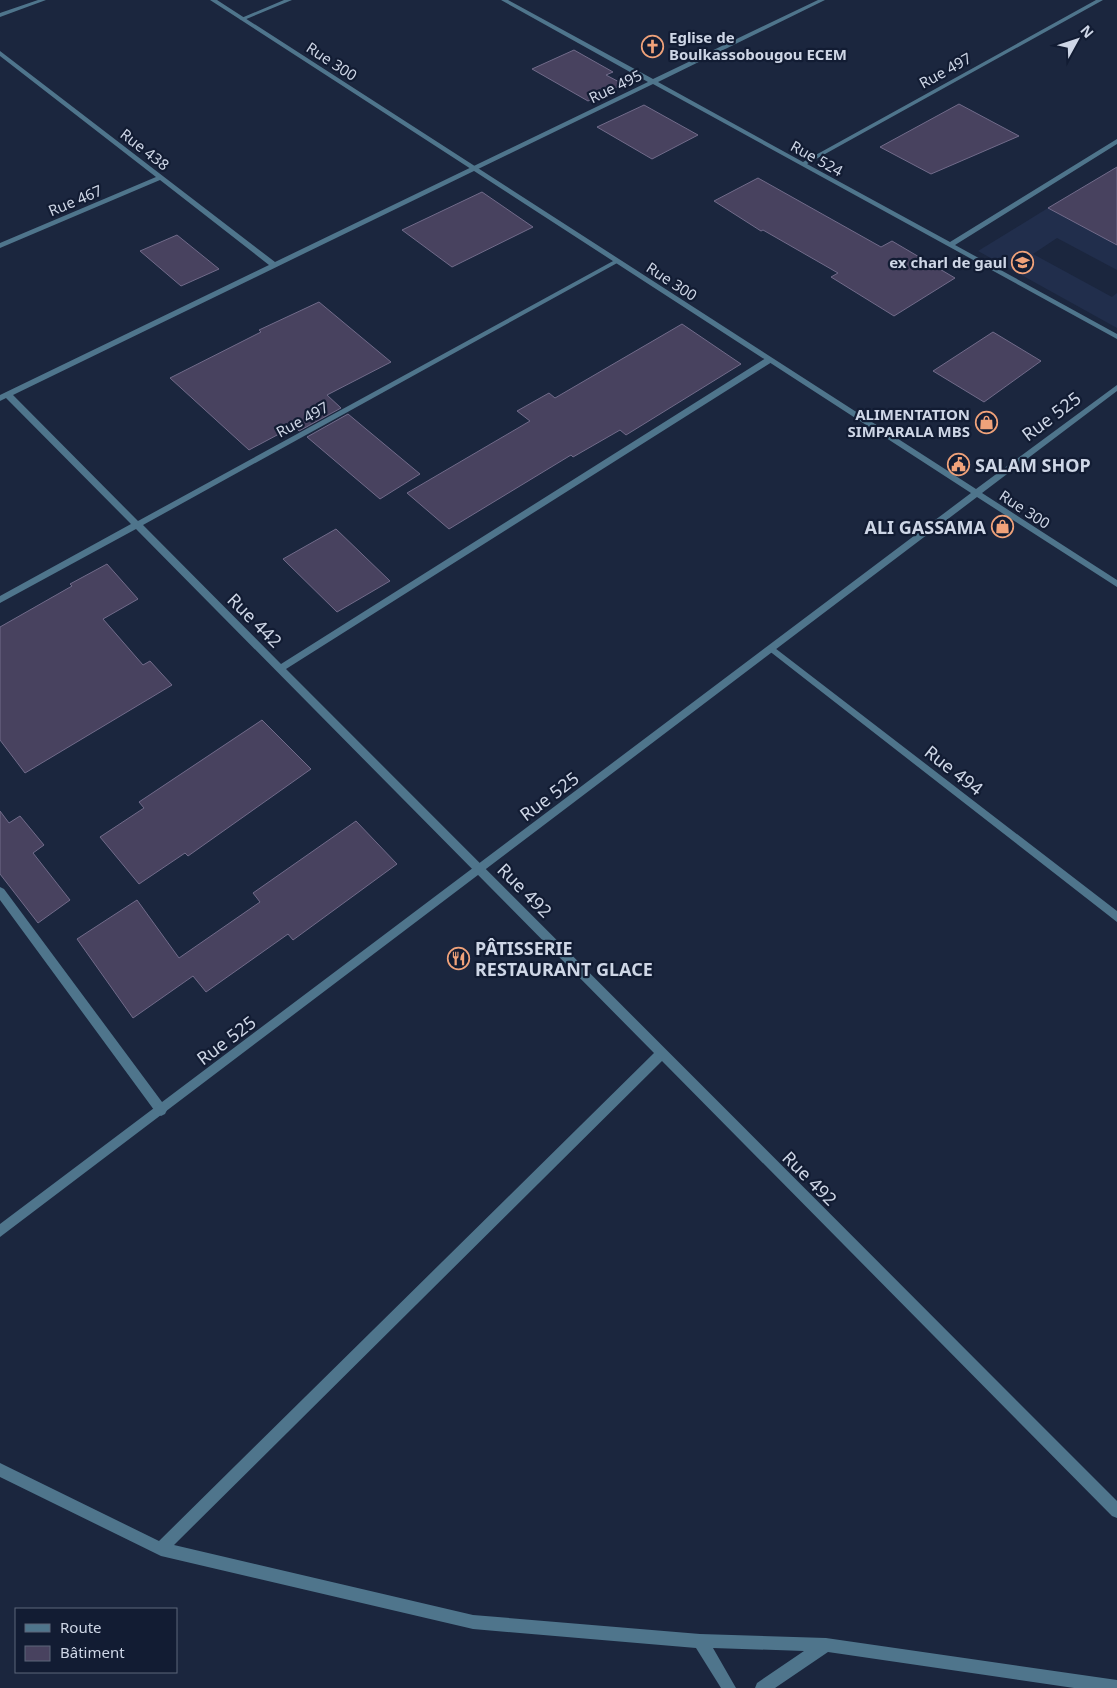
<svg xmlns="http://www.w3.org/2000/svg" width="1117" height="1688" viewBox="0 0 1117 1688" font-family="'Noto Sans',sans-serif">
<rect width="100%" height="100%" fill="#1b263e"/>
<path fill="#212e4c" d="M1048 208 1117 245V270L1057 238 1033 254 1112 297 1117 293V328L978 251Z"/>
<path fill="#48425f" stroke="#716b8a" d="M574 50 613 72 606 75 623 84 588 101 532 69Z
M959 104 1019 136 931 174 880 147Z
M644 105 698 135 652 159 597 127Z
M1117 167V245L1048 208Z
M758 178 881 247 892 241 955 278 894 316 831 277 838 273 763 230 761 231 714 201Z
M482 192 533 227 452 267 402 230Z
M177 235 219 269 181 286 140 251Z
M319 302 391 362 327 395 341 408 299 431 294 426 249 450 170 378 261 332 259 330Z
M682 324 741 364 626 435 620 430 573 457 571 455 449 529 407 493 530 421 517 411 549 393 555 398Z
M993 332 1041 361 984 402 933 371Z
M348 414 420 474 380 499 307 437Z
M336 529 390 581 337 612 283 559Z
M107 564 138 599 103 619 143 665 150 661 172 685 25 773 0 740V627L72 586 70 584Z
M262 720 311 769 188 856 185 853 139 884 100 837 144 808 139 802Z
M0 811 9 823 20 816 44 845 33 853 70 900 38 923 0 874Z
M356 821 397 864 293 940 288 934 206 992 193 976 133 1018 77 939 137 900 179 958 260 902 253 893Z"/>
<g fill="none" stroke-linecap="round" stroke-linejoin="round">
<path fill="#4f758c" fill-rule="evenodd" d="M38 0H46L0 17V13Z
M284 0H292L244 20 239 19Z
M501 0H508L653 79 818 0H825L658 82 803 162 1096 0H1103L807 164 950 242 1117 139V144L955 245 1117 334V339L653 84 13 395 138 521 615 260H619V262L143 525 281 664 766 358H772V362L286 669 1117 1501V1518L1112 1516 662 1061 174 1545 473 1615 700 1634 826 1638 1117 1680V1688H1074L828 1652 775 1688H755L757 1683 804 1651 713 1648 736 1688H721L696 1648 473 1629 161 1556 0 1477V1463L159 1541 654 1053 136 529 0 603V596L131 524 6 398 0 401V395L269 265 160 180 0 248V243L156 177 0 56V51L275 262 648 82Z
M771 645 1117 911V922L768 650 767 648Z
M0 887 4 889 165 1106 167 1110 165 1114 161 1116 157 1114 0 900Z"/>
<path fill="#4f758c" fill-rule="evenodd" d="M210 0H217L976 489 1117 385V391L982 493 1117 580V587L977 497 0 1237V1224L971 493Z"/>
</g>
<defs>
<symbol id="church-ring" viewBox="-11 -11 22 22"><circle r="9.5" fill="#121c33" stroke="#f0a27a" stroke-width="1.5"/><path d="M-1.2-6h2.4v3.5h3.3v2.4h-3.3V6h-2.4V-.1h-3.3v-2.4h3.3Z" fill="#f0a27a"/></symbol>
<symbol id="school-ring" viewBox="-11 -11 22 22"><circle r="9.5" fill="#121c33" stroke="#f0a27a" stroke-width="1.5"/><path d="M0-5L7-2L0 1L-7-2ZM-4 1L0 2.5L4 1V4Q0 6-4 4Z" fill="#f0a27a"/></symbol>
<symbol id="shop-ring" viewBox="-11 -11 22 22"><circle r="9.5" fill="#121c33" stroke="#f0a27a" stroke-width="1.5"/><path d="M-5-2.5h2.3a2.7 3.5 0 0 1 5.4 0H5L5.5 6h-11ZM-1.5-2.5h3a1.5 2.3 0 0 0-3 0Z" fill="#f0a27a"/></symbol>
<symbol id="civic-ring" viewBox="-11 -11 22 22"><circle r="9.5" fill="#121c33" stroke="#f0a27a" stroke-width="1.5"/><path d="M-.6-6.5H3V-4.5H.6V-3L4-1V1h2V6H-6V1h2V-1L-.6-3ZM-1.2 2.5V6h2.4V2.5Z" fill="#f0a27a"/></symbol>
<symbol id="restaurant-ring" viewBox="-11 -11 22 22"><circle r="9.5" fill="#121c33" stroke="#f0a27a" stroke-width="1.5"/><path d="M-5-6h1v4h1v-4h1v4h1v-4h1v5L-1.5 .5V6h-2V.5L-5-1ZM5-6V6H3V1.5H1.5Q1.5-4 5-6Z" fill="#f0a27a"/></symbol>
</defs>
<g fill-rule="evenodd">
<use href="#church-ring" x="640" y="34" width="25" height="25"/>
<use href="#school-ring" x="1010" y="250" width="25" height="25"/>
<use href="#shop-ring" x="974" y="410" width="25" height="25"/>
<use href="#civic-ring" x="946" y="452" width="25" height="25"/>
<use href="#shop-ring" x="990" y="514" width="25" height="25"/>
<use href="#restaurant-ring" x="446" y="946" width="25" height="25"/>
</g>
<g text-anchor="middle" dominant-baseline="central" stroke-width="4.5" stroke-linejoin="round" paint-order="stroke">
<g font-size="15" font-weight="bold" fill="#ced6e6" stroke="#121c33" text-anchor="end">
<text x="669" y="37" text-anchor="start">Eglise de<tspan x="669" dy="17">Boulkassobougou ECEM</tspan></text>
<text x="1007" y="262">ex charl de gaul</text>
<text x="970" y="414">ALIMENTATION<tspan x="970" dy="17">SIMPARALA MBS</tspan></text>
</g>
<g font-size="15" fill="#ced6e6" stroke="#121c33">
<text transform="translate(332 61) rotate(33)">Rue 300</text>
<text transform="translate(945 70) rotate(-29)">Rue 497</text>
<text transform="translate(615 86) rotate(-26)">Rue 495</text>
<text transform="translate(145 149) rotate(38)">Rue 438</text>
<text transform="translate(817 158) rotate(29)">Rue 524</text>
<text transform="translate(75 200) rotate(-23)">Rue 467</text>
<text transform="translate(672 281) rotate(33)">Rue 300</text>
<text transform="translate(302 419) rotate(-29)">Rue 497</text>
<text transform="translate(1025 509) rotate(33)">Rue 300</text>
</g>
<g font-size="18" fill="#ced6e6" stroke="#121c33">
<text transform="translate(1051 416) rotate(-37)">Rue 525</text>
<text transform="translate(255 620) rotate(45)">Rue 442</text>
<text transform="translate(954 770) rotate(38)">Rue 494</text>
<text transform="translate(549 796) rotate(-37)">Rue 525</text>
<text transform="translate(525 890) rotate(45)">Rue 492</text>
<text transform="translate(226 1040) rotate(-37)">Rue 525</text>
<text transform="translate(810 1178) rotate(45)">Rue 492</text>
</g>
<g font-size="18" font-weight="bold" fill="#ced6e6" stroke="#121c33" text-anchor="start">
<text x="975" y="465">SALAM SHOP</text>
<text x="986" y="527" text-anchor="end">ALI GASSAMA</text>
<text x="475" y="948">PÂTISSERIE<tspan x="475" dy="21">RESTAURANT GLACE</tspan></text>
</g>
</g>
<rect x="15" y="1608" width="162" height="65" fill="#121c33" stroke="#5d667b"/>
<rect x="25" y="1624" width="25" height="8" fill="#4f758c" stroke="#5d667b"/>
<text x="60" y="1633" font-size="15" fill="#ced6e6">Route</text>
<rect x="25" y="1646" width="25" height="15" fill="#48425f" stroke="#5d667b"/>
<text x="60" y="1658" font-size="15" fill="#ced6e6">Bâtiment</text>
<g transform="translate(1077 40) rotate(50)" stroke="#121c33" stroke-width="4" paint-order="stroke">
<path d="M0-4L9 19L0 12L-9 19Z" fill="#ced6e6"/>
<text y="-8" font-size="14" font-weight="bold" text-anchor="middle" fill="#ced6e6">N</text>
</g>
</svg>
